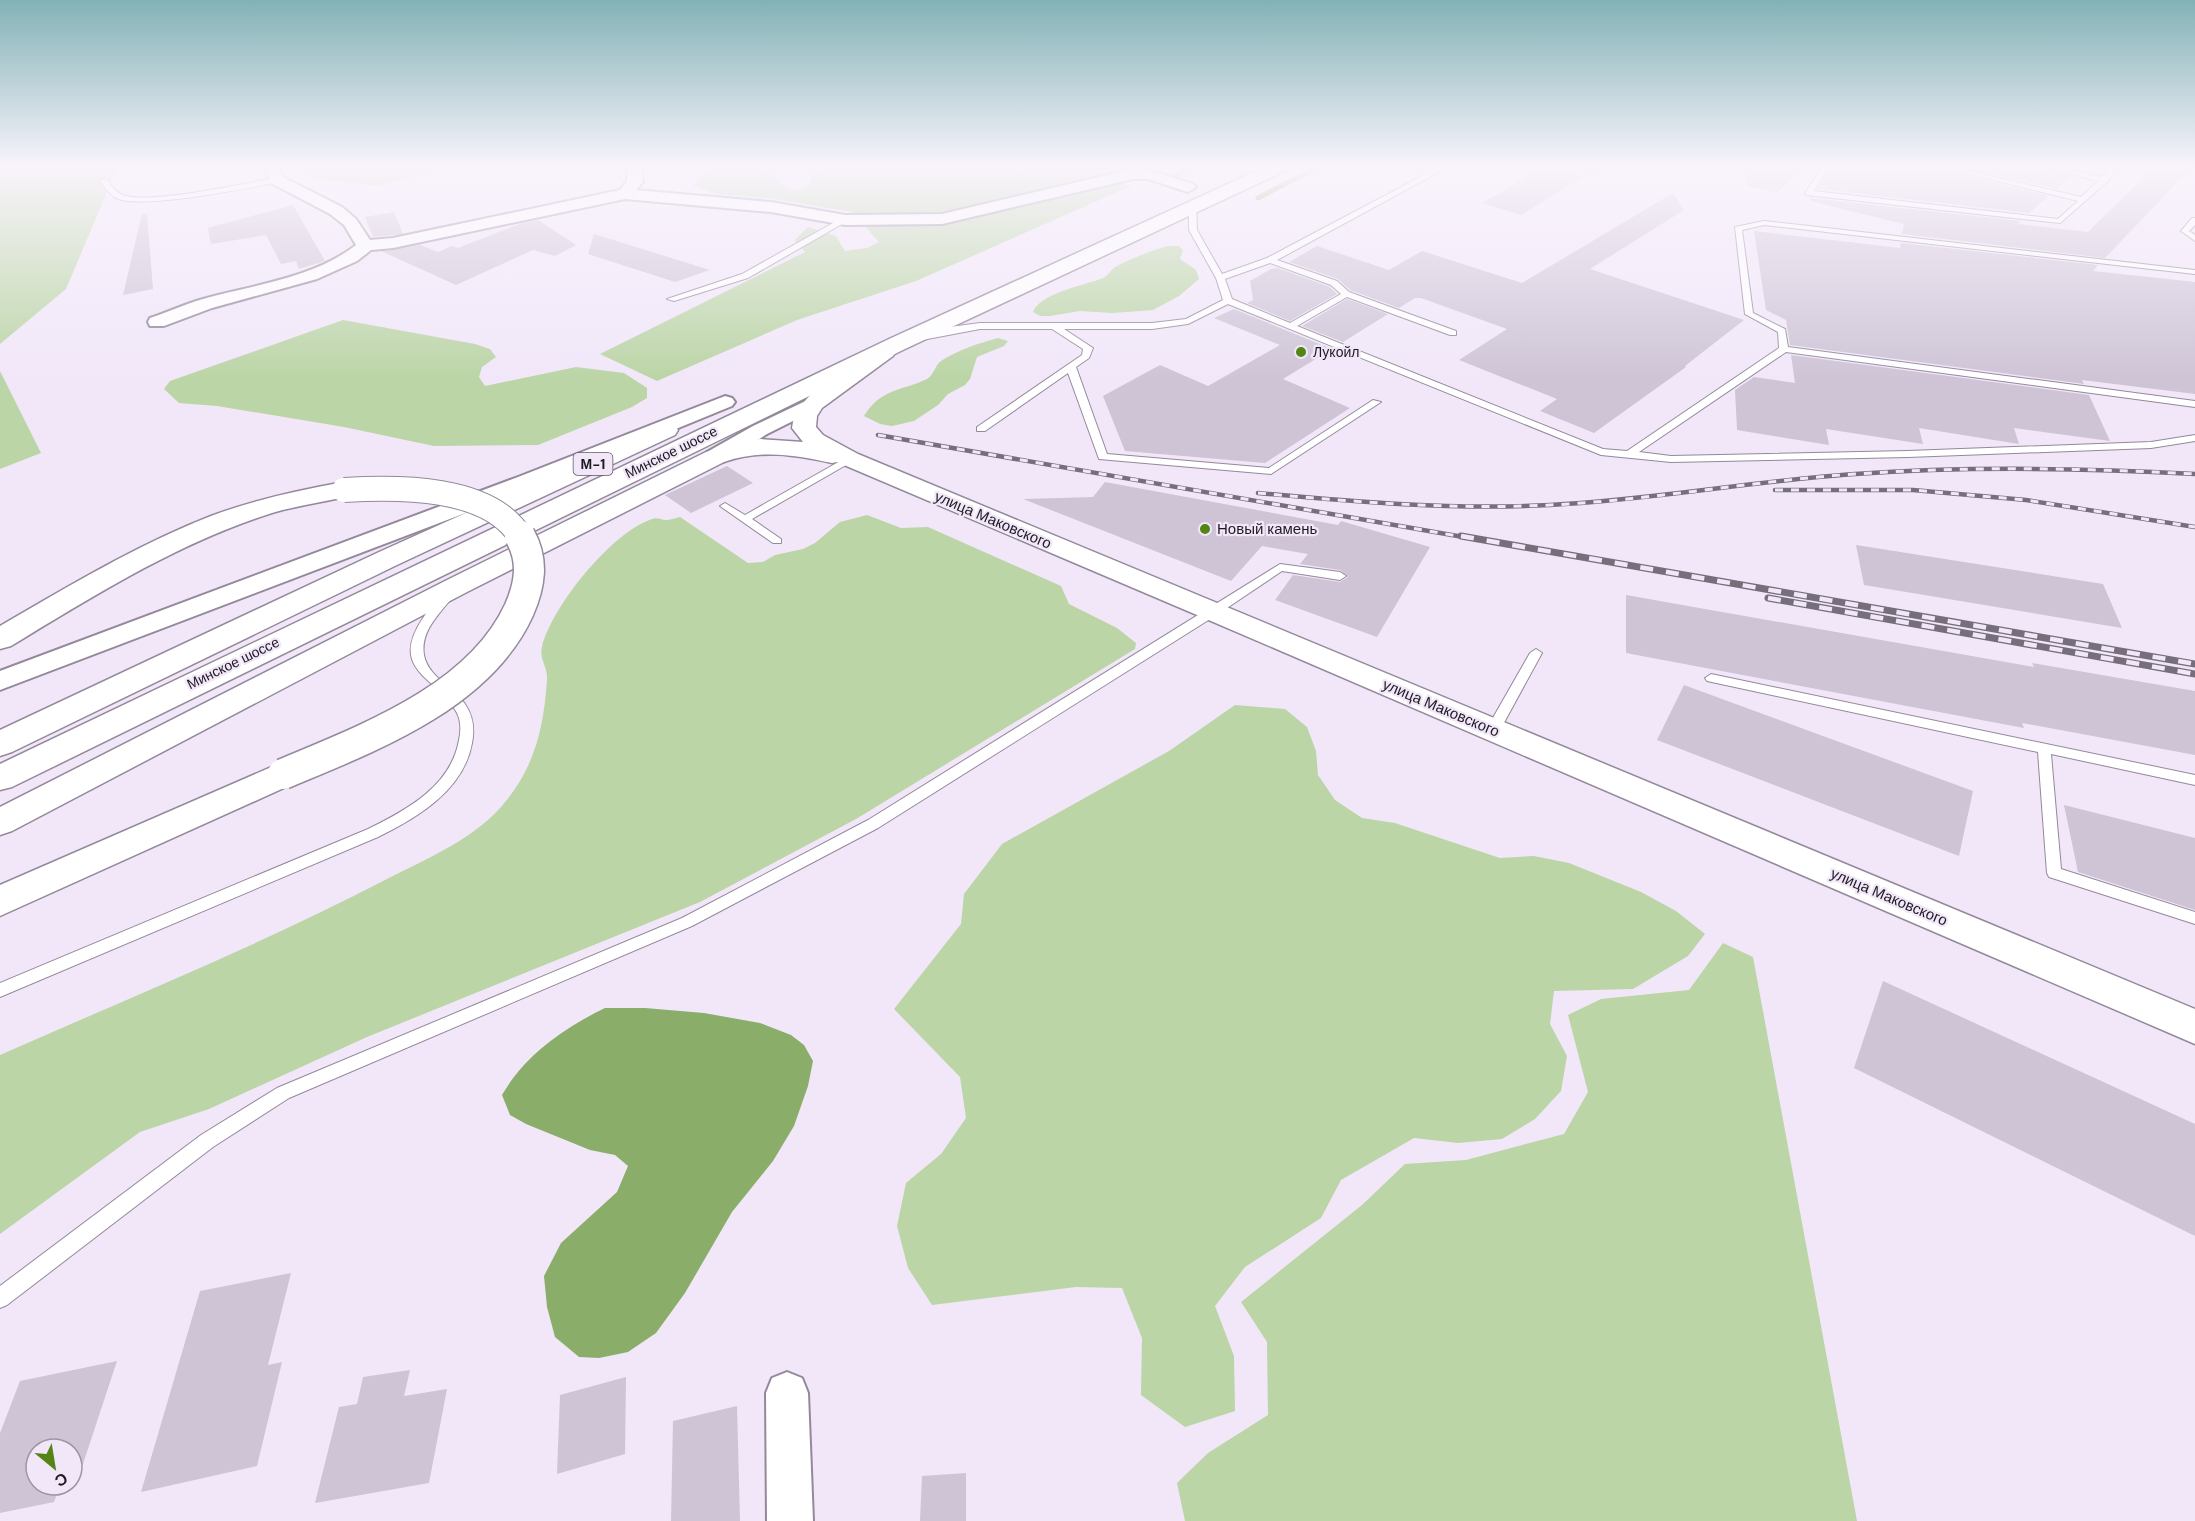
<svg xmlns="http://www.w3.org/2000/svg" width="2195" height="1521" viewBox="0 0 2195 1521" font-family="'DM Sans',sans-serif">
<rect width="100%" height="100%" fill="#f1e7f9"/>
<path fill="#bbd5a6" d="M0 166H118L66 289 0 344Z
M300 166H458L377 186 312 178Z
M710 166H762L785 186 796 190 810 185 813 172 826 166H1140L1109 180 1131 186 916 281 797 320 657 381 600 354 805 252 795 240 808 227 836 236 845 251 867 248 879 242 852 212 768 198 717 194 693 186Z
M1169 246H1179L1183 250 1180 259 1196 270 1199 279 1179 296 1153 310 1112 313 1080 311 1050 316H1040L1033 312C1040 293 1086 285 1103 278 1109 275 1111 269 1117 266 1128 260 1157 248 1169 246Z
M343 320 475 344 490 349 496 357 482 367 479 377 485 386 576 367 624 373 647 388V398L632 407 538 445 434 446 344 427 217 406 179 403 164 389 170 381Z
M998 338 1008 341 1004 346 977 357 970 379 965 385 948 394 938 405 914 421 892 426 880 424 864 416C881 388 902 391 927 379 934 375 935 365 941 361 958 350 979 343 998 338Z
M0 371 41 453 0 469Z
M867 515 901 528 928 527 1061 586 1069 604 1117 628 1136 643 1135 649 856 819 700 902 367 1037 209 1109 140 1132 0 1234V1055C129 998 260 945 385 880 426 859 477 838 506 801 536 764 544 725 547 679 548 668 539 659 542 647 552 606 612 532 652 519 657 517 661 520 666 520 670 520 675 518 680 517L748 563 763 562 775 555 803 549 815 543 840 522Z
M1235 705 1285 709 1307 727 1316 751 1318 775 1335 800 1362 818 1395 823 1500 858 1534 856 1569 863 1641 892 1676 911 1705 934 1688 956 1633 989 1554 991 1550 1024 1567 1056 1561 1091 1535 1119 1502 1139 1458 1143 1414 1138 1341 1180 1321 1218 1245 1267 1215 1306 1234 1356 1235 1411 1185 1427 1141 1395 1142 1338 1122 1288 1076 1287 932 1305 908 1268 897 1226 906 1183 941 1154 966 1118 960 1077 894 1009 961 924 964 894 1002 844 1169 751Z
M1723 943 1753 957 1857 1521H1185L1177 1483 1208 1453 1268 1415 1267 1342 1241 1302 1362 1205 1405 1164 1466 1160 1564 1134 1588 1092 1568 1015 1601 999 1689 990Z"/>
<path fill="#8aae6a" d="M605 1008H645L704 1013 760 1023 791 1035 804 1045 813 1061 808 1086 794 1126 773 1161 732 1212 685 1293 656 1333 628 1352 599 1358 579 1357 555 1337 547 1307 544 1276 561 1243 617 1192 628 1166 615 1155 590 1150 526 1124 510 1115 502 1095C525 1055 564 1028 605 1008Z"/>
<g fill="none" stroke-linecap="round" stroke-linejoin="round">
<path stroke="#8aae6a" stroke-width="5" d="M1178 174 1196 166
M1258 198 1320 166"/>
</g>
<path fill="#cec4d6" d="M1545 166 1583 177 1521 215 1482 203Z
M1744 166H1806L1776 193 1747 186Z
M1832 166H1934L1935 168 2049 196 2029 213 1818 189Z
M1957 166H2040L2071 176 2057 189Z
M2155 166H2193L2105 258 1902 234 1904 224 1810 201V198L2021 221 2018 224 2088 232Z
M1673 193 1684 210 1590 269 1744 320 1685 366 1686 367 1594 433 1540 411 1557 399 1459 360 1507 329 1421 298H1415L1399 308 1350 290 1338 279 1289 262 1317 246 1389 270 1422 251 1522 283Z
M293 205 325 261 299 269 296 261 281 264 266 235 211 244 208 228Z
M394 212 403 234 373 237 365 217Z
M142 214H147L153 289 123 295Z
M538 220 576 245 555 256 533 250 456 285 381 251 420 245 438 252 452 246 458 248 522 223Z
M1754 231 1900 248 1901 243 2098 265 2093 271 2195 282V394L2082 380 2084 384 1790 345 1786 320 1766 310Z
M594 234 710 270 675 282 588 254Z
M1278 268 1330 287 1337 294 1290 321 1247 303 1253 300 1250 281 1271 269Z
M1347 299 1388 314 1343 342 1302 326Z
M1234 309 1332 349 1283 379 1350 408 1265 463 1125 451 1103 396 1160 365 1208 386 1280 345 1214 318Z
M1791 355 2089 395 2110 441 2014 428 2019 444 1919 428 1923 444 1826 429 1829 445 1737 430 1735 390 1754 377 1795 383Z
M727 466 753 483 691 513 665 495Z
M1105 482 1338 525 1341 521 1430 547 1377 637 1275 600 1293 575 1340 582 1348 577 1340 570 1300 564 1308 554 1262 546 1231 581 1023 499 1093 497Z
M1856 545 2103 584 2122 628 1864 585Z
M1626 595 2034 667 2032 663 2195 691V755L2022 723 2024 728 1626 653Z
M1684 685 1973 791 1959 856 1657 740Z
M2064 805 2195 838V910L2078 872Z
M1883 981 2195 1124V1236L1854 1068Z
M291 1273 268 1365 282 1362 257 1466 141 1492 200 1291Z
M117 1361 82 1467 72 1469V1449H36V1485H60L54 1502 0 1513V1433L20 1381Z
M410 1370 404 1396 447 1389 429 1483 315 1503 339 1407 357 1404 363 1377Z
M626 1377 625 1454 557 1474 560 1395Z
M737 1406 740 1521H671L673 1421Z
M966 1473V1521H920L922 1476Z"/>
<g fill="none" stroke-linecap="round" stroke-linejoin="round">
<defs>
<path id="lane" d="M1441 166H1450L1277 260 1337 281 1349 292 1456 331V335H1450L1347 297 1297 326 1603 449 1627 451 1779 348 1778 332 1745 314 1735 227 1764 221 2195 270V274L1764 225 1742 230 1753 313 1785 329 1788 347 2195 401V407L1786 352 1639 452 1671 456 1908 451 2151 442 2195 435V441L2151 448 1908 457 1671 462 1601 455 1228 304 1188 324 1152 329H1064L1093 348 1089 358 1076 367 1107 454 1269 468 1373 400 1381 402 1271 474 1099 459 1068 373 985 431H977V427L1082 355 1083 349 1052 329H980L922 340 918 337 950 327 980 323H1152L1186 319 1223 300 1216 278 1189 230V204L1196 206 1197 230 1222 274 1267 258ZM1270 263 1331 285 1341 294 1290 323 1232 299 1225 279Z
M1570 166H1581L1599 172 1595 174Z
M1823 166H1830L1814 191 2058 219 2078 201 1936 166H1948L2081 197 2098 181 2042 166H2053L2101 177 2112 166H2120L2107 182 2060 223 1806 195 1805 193Z
M276 178H279V182C249 188 139 210 116 198 110 195 104 186 99 181L106 179C111 185 116 193 123 195 147 205 246 183 276 178Z
M842 218 849 220 748 278 674 301 667 299 742 274Z
M2192 218H2195V225L2189 231 2195 235V241L2181 231Z
M849 456 854 459 853 461 752 519 781 539V543H773L720 506 725 503 745 515Z
M1280 564 1340 572 1346 576 1340 580 1282 571 1218 614 878 828 692 926 289 1098 213 1147 7 1305 0 1308V1286L201 1135 277 1088 682 918 868 820Z
M448 591 454 595C441 613 420 630 424 655 428 677 453 686 465 704 473 716 475 728 472 743 464 790 417 818 378 837L0 997V983L368 829C407 810 451 786 459 740 461 731 461 721 457 713 439 677 387 672 423 618 429 609 438 594 448 591Z
M1536 649 1542 653 1500 730 1498 733H1488L1486 730 1530 653Z
M1711 674 2195 775V785L2051 754 2061 869 2195 912V924L2049 877 2047 873 2038 752 1707 681 1705 678Z"/>
<path id="street" d="M264 166H278L283 177 342 207 356 219 370 240 393 238 620 190 627 181V166H641L643 182 636 190 771 202 845 215 942 214 1133 169 1149 170 1193 184 1196 187 1188 192 1148 179H1133L942 224 845 225 771 212 625 199 393 248 371 250 357 261 317 279 212 308 164 326H150L148 322 150 318C168 312 185 304 203 299 253 285 314 278 356 245L344 225 330 214 271 183Z
M725 396 732 398 735 402 732 406 534 487 0 690V671L518 477Z
M814 397 821 399 824 403 821 407 767 434 723 462 715 463 707 462 704 457 707 452 753 426Z
M787 1372 802 1378 808 1393 813 1521H767L766 1393 772 1378Z"/>
<path id="secondary" d="M885 344 893 346 896 351 893 356 822 408 817 416 816 427 823 435 858 454 2195 1009V1044L1204 618 837 462 832 463C795 455 761 449 724 462L467 592 12 831 0 835V807L447 580 706 452 760 439 803 442 792 428C795 394 850 366 877 346Z
M344 482 353 485 357 490 353 495C326 502 299 505 272 513 178 543 95 595 11 646L0 649V626C69 586 137 545 211 516 254 500 299 490 344 482Z
M283 762 295 765 300 774 295 783 0 916V885Z"/>
<path id="highway" d="M1267 166H1290L1287 170 905 349 12 787 0 790V764L889 339Z
M666 423 675 425 678 430 675 435 399 564 12 752 0 756V730L379 552Z"/>
</defs>
<use href="#lane" stroke="#93899a" stroke-width="2"/>
<use href="#street" stroke="#93899a" stroke-width="4"/>
<use href="#secondary" stroke="#93899a" stroke-width="3"/>
<use href="#highway" stroke="#93899a" stroke-width="3"/>
<use href="#lane" fill="#fff" fill-rule="evenodd"/>
<use href="#street" fill="#fff" fill-rule="evenodd"/>
<use href="#secondary" fill="#fff" fill-rule="evenodd"/>
<use href="#highway" fill="#fff" fill-rule="evenodd"/>
<defs>
<path id="rail-far1" d="M878 435 1469 538
M1775 490H1913L2026 500 2195 527
M1258 493C1355 502 1453 510 1550 505 1652 500 1753 481 1855 474 1969 466 2082 468 2195 474"/>
<path id="rail" d="M1461 536 2195 664
M1768 598 2195 674"/>
</defs>
<use href="#rail-far1" stroke="#766f7b" stroke-width="4.5"/>
<use href="#rail" stroke="#766f7b" stroke-width="7"/>
<use href="#rail-far1" stroke="#f1e7f9" stroke-width="3" stroke-dasharray="8" stroke-linecap="butt"/>
<use href="#rail" stroke="#f1e7f9" stroke-width="4.5" stroke-dasharray="13" stroke-linecap="butt"/>
<defs>
<path id="secondary-bridge-far1" d="M344 490C396 487 491 485 521 538"/>
<path id="secondary-bridge" d="M283 774C366 739 479 698 519 610 530 585 534 561 520 536"/>
</defs>
<use href="#secondary-bridge-far1" stroke="#93899a" stroke-width="26" stroke-linecap="butt"/>
<use href="#secondary-bridge" stroke="#93899a" stroke-width="33" stroke-linecap="butt"/>
<use href="#secondary-bridge-far1" stroke="#fff" stroke-width="24"/>
<use href="#secondary-bridge" stroke="#fff" stroke-width="30"/>
</g>
<linearGradient id="sky" x2="0" y2="1"><stop stop-color="#82b2b6"/><stop offset="0.44" stop-color="#f9f4fc"/><stop offset="1" stop-color="#f9f4fc" stop-opacity="0"/></linearGradient>
<rect width="2195" height="379" fill="url(#sky)"/>
<g fill="#548416" stroke="#f1e7f9" stroke-width="2">
<circle cx="1301" cy="352" r="6"/>
<circle cx="1205" cy="529" r="6"/>
</g>
<g text-anchor="middle" dominant-baseline="central" stroke-width="4.5" stroke-linejoin="round" paint-order="stroke">
<g font-size="14" fill="#1e1a21" stroke="#f1e7f9" text-anchor="start">
<text x="1313" y="352">Лукойл</text>
</g>
<g font-size="14" fill="#1e1a21" stroke="#f1e7f9">
<text transform="translate(671 452) rotate(-26)">Минское шоссе</text>
<text transform="translate(233 663) rotate(-26)">Минское шоссе</text>
</g>
<rect fill="#f1e7f9" stroke="#5d5862" stroke-width="1.5" x="573.5" y="453" width="39" height="22" rx="4.5"/>
<g font-size="14" font-weight="bold" fill="#1e1a21">
<text x="593" y="464">М-1</text>
</g>
<g font-size="15" fill="#1e1a21" stroke="#f1e7f9">
<text transform="translate(993 520) rotate(23)">улица Маковского</text>
<text transform="translate(1441 708) rotate(23)">улица Маковского</text>
<text transform="translate(1889 897) rotate(23)">улица Маковского</text>
</g>
<g font-size="15" fill="#1e1a21" stroke="#f1e7f9" text-anchor="start">
<text x="1217" y="529">Новый камень</text>
</g>
</g>
<g transform="translate(54 1467) rotate(150)"><circle r="28" fill="#f1e7f9" stroke="#9d95a3" stroke-width="1.5"/>
<path d="M0-4.5L10 22L0 15L-10 22Z" fill="#548416"/>
<text y="-9" font-size="16" font-weight="bold" text-anchor="middle" fill="#1e1a21">С</text>
</g>
</svg>
